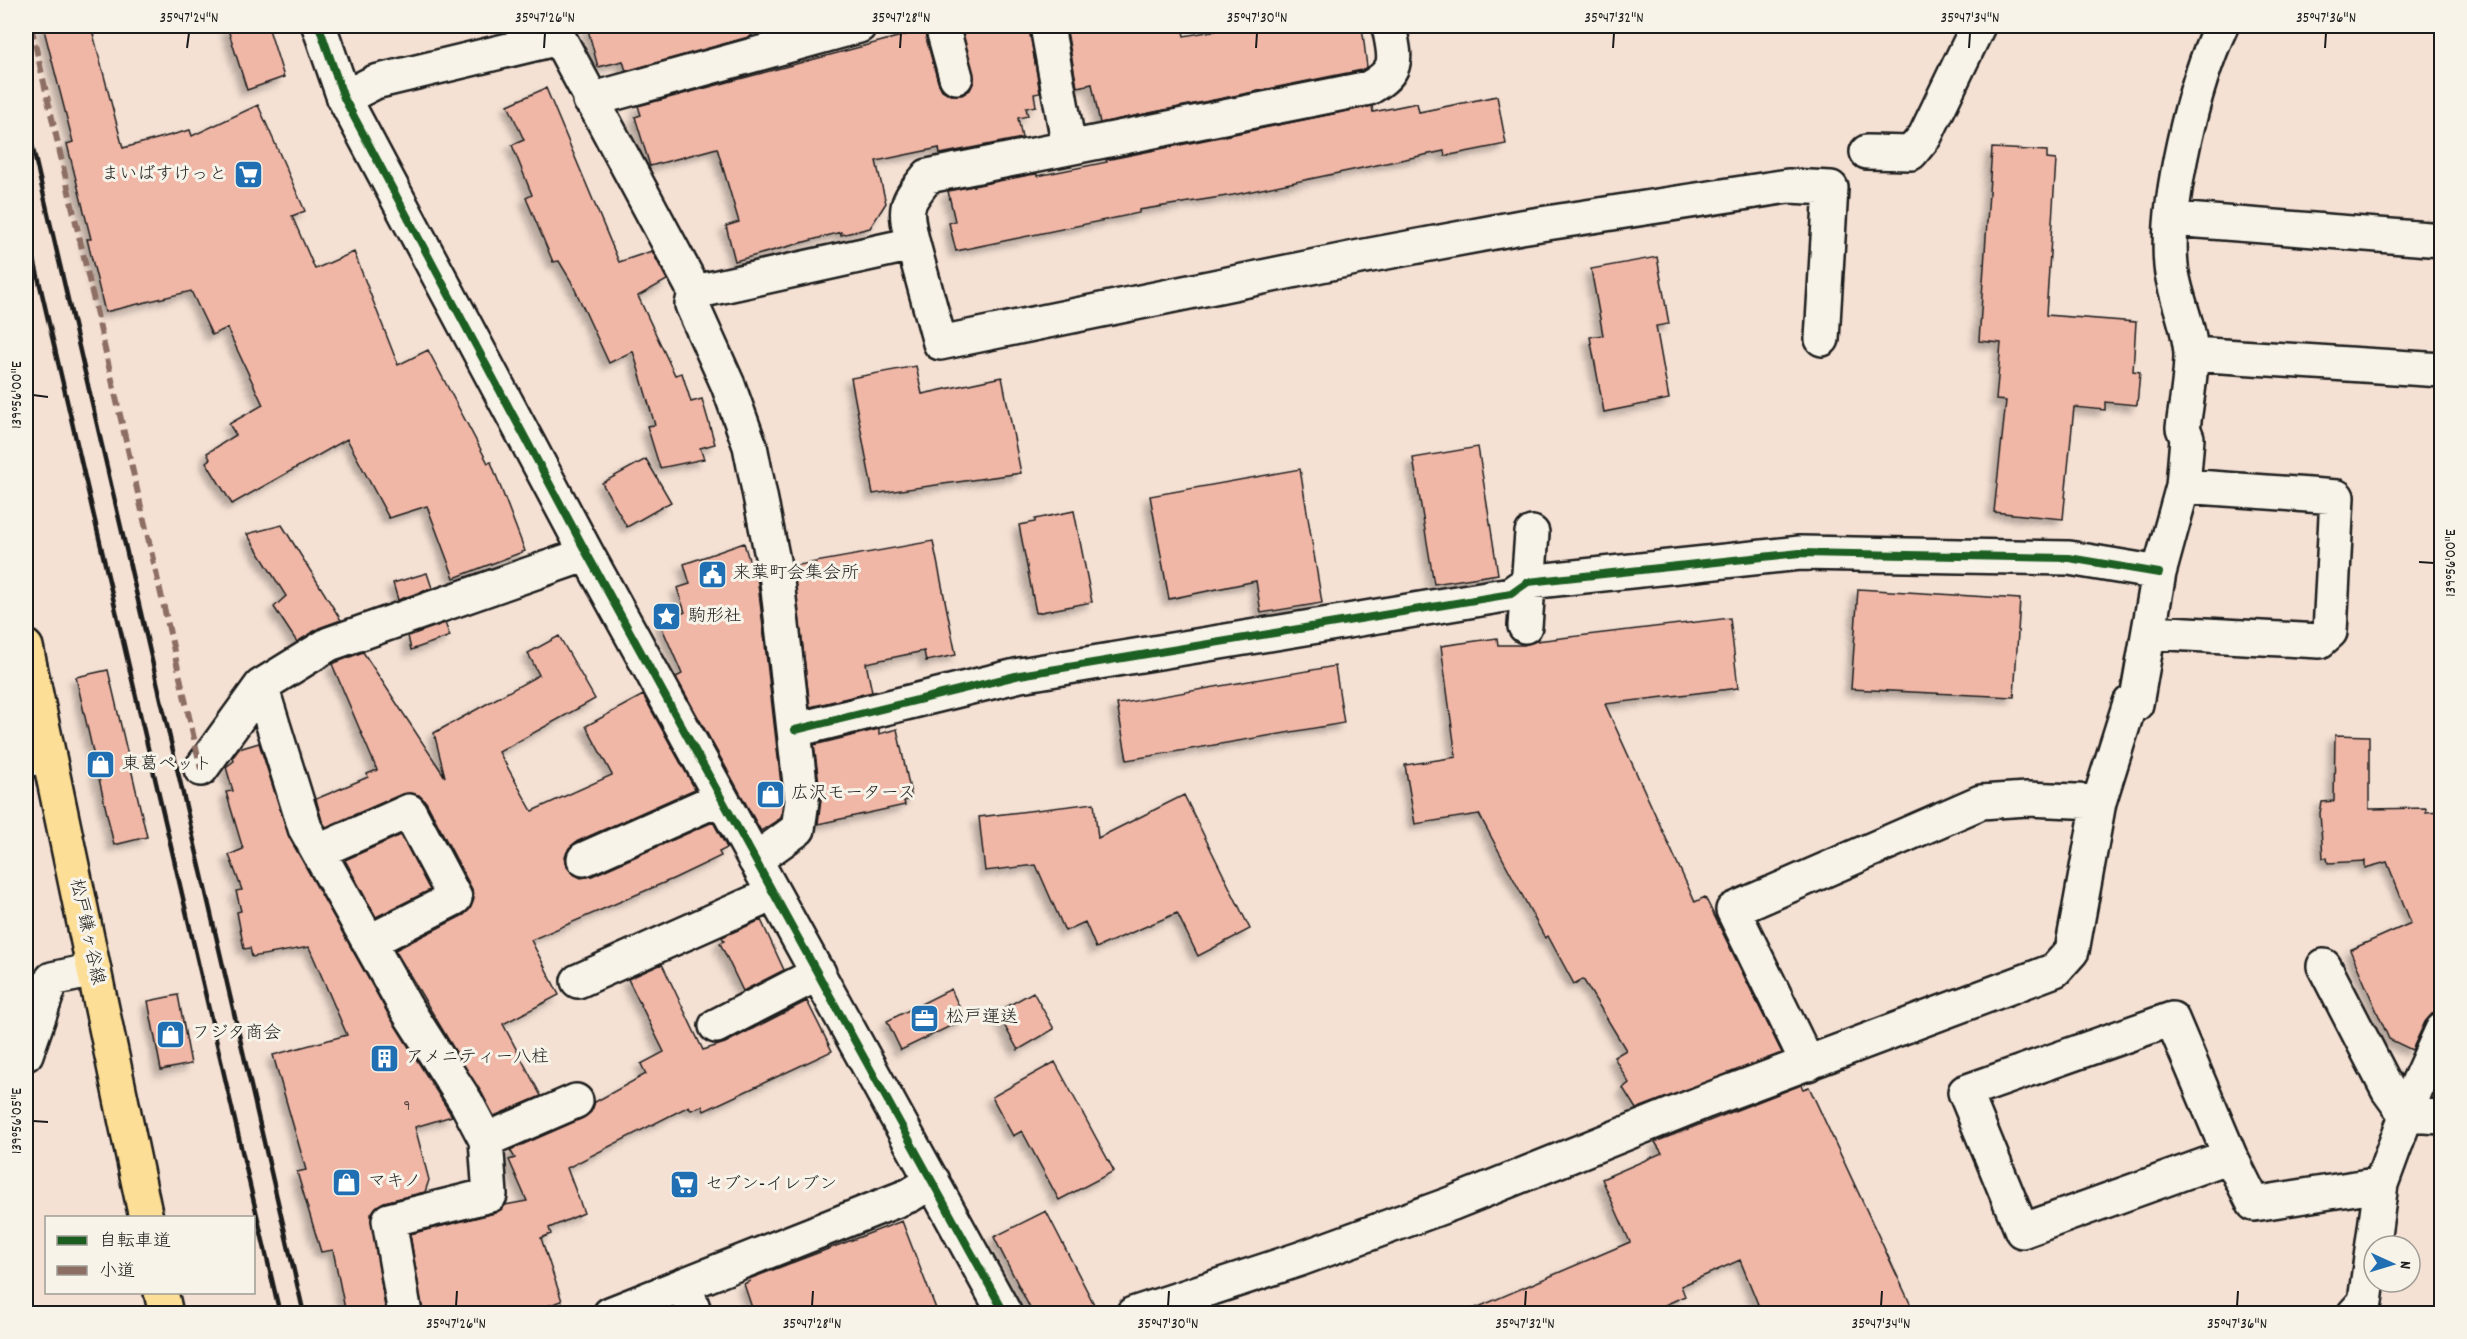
<svg xmlns="http://www.w3.org/2000/svg" width="2467" height="1339" viewBox="0 0 2467 1339" font-family="Dekko,'Klee One',sans-serif">
<defs>
<filter id="shadow"><feDropShadow dx="-5.5" dy="5.5" stdDeviation="3" flood-color="#0004"/></filter>
</defs>
<rect width="100%" height="100%" fill="#f5e1d4"/>
<filter id="ink" filterUnits="userSpaceOnUse"><feTurbulence type="fractalNoise" baseFrequency=".0167" numOctaves="2"/><feDisplacementMap in="SourceGraphic" scale="12" xChannelSelector="R" yChannelSelector="G"/><feConvolveMatrix kernelMatrix="1 2 1 2 8 2 1 2 1" color-interpolation-filters="sRGB"/></filter>
<g filter="url(#ink)">
<path fill="#f0b7a7" stroke="#1c1c1c" stroke-width="1.5" filter="url(#shadow)" d="M43 26H91L123 148 190 130 192 136 258 105 305 211 292 216 315 269 354 252 398 365 428 350 488 463 491 462 525 551 454 578 427 506 389 518 347 439 232 504 206 462 210 459 207 453 236 435 229 424 263 405 227 328 212 335 191 291 105 312 87 239H91L67 144 73 142Z
M227 26H268L284 77 247 90Z
M587 26H749L752 36 626 71 623 61 598 67Z
M961 26H1029L1040 93 1034 94 1036 106 1026 108 1028 116 1018 118 1022 138 940 154 939 148 876 161 886 203 870 228 841 235V232L735 261 726 226 739 222 717 148 650 166 635 117 641 115 638 106 924 30 938 82 942 90 951 95H962L970 90 974 81Z
M1066 26H1182L1184 36 1242 26H1362L1367 67 1362 70 1100 123 1092 84 1077 87Z
M546 88 619 262 652 251 667 280 638 296 675 375 682 373 691 402 702 399 715 444 700 448 704 459 660 468 647 426 655 425 633 351 609 363 571 281 559 261 553 262 526 198 532 195 512 145 524 140 508 105Z
M1497 96 1506 144 1445 156 1444 151 1233 195 1139 210V213L956 251 949 223 955 221 948 191 1029 175 1037 174V176L1107 162 1106 160 1372 106 1373 112 1417 103 1419 112Z
M1992 148 2047 151V159L2056 160 2046 315 2136 322 2133 371 2140 372 2137 405 2105 402V410L2074 407 2063 519 1994 512 2006 401 1996 400 2001 343 1979 341Z
M1657 257 1669 324 1656 326 1669 399 1604 412 1590 337 1603 335 1591 269Z
M916 366 922 394 1002 377 1021 473 873 494 851 378Z
M1478 447 1498 574 1434 584 1413 458Z
M646 459 671 502 627 527 602 483Z
M1300 469 1322 603 1261 613 1256 581 1169 599 1150 496Z
M1074 511 1092 602 1036 613 1019 525 1035 522V519Z
M282 525 341 620 319 628 297 642 274 607 286 596 247 534Z
M933 541 956 655 926 661 924 651 866 663 872 692 810 707 793 566Z
M744 543 751 567 755 566 758 584 783 801 781 818 761 831 676 677 682 674 660 623 685 612 677 588 690 584 684 564Z
M427 573 432 588 398 600 393 583Z
M1858 589 2020 599 2014 697 1851 689Z
M1730 618 1738 688 1605 704 1695 902 1705 897 1782 1053 1636 1109 1623 1088 1629 1083 1614 1057 1626 1050 1583 979 1574 984 1548 936 1545 938 1479 814 1415 824 1405 765 1456 757 1441 646 1497 638 1498 645H1524L1536 641Z
M445 623 450 636 411 650 408 636Z
M559 636 595 699 499 752 532 811 612 775 586 726 643 695 695 789 576 842 569 848 565 856 567 867 573 874 581 878 592 876 713 822 727 848 719 852 721 856 675 878 531 940 559 995 503 1024 541 1096 494 1116 395 950 464 915 470 909 474 899 472 889 426 802 419 795 402 794 326 827 322 821 316 799 368 777 367 774 377 770 332 664 363 652 445 777 434 733 539 675 528 653Z
M1335 666 1344 723 1127 760 1117 704Z
M108 670 147 837 114 845 76 677Z
M879 729V734L897 729 912 799 904 801 905 805 818 824 821 799 814 745Z
M2335 735 2369 736V809L2426 808V812L2442 811V1011L2432 1014 2425 1022 2412 1050 2389 1039 2350 950 2411 923 2387 862 2365 868V861L2328 863 2327 858H2323L2320 813 2322 802 2334 801Z
M259 743 289 837 390 1017 452 1116 415 1127 429 1180 425 1192 384 1202 376 1207 371 1214 386 1314H346L333 1250 321 1252 297 1172 306 1170 273 1055 347 1035 309 947 252 957 250 948 244 949 237 912 241 911 236 891 242 890 229 855 243 849 226 792 233 791 226 767 234 761 233 757 239 749Z
M1184 795 1250 929 1198 956 1177 913 1096 948 1085 922 1065 931 1036 865 985 871 979 817 1094 803 1098 838Z
M401 835 430 890 376 917 345 860Z
M761 920 784 970 743 991 720 943 724 941 722 937Z
M662 964 703 1050 725 1043 807 1001 832 1051 704 1111 702 1106 691 1110 689 1106 567 1168 584 1213 549 1228 551 1234 541 1238 562 1301 523 1314H423L410 1234 495 1213 505 1205 527 1201 509 1160 515 1158 510 1150 583 1118 591 1112 595 1102 646 1074 641 1064 664 1052 628 979Z
M951 989 965 1019 901 1050 887 1021Z
M1033 992 1054 1029 1018 1050 997 1012Z
M178 995 191 1064 161 1070 148 1001Z
M1055 1062 1114 1171 1059 1200 1022 1131 1013 1136 992 1097Z
M1801 1085 1803 1089 1809 1087 1915 1314H1762L1740 1260 1681 1286 1685 1296 1645 1314H1462L1630 1242 1602 1179 1662 1153 1655 1142Z
M1046 1211 1099 1314H1033L994 1237Z
M902 1221 938 1314H754L744 1284 750 1281 749 1279Z"/>
<g fill="none" stroke-linecap="round" stroke-linejoin="round">
<defs>
<path id="minor" d="M319 26 344 98 587 554 1005 1314
M942 26 956 77
M1047 26 1069 147
M344 98 375 82 559 38 695 292 913 244 940 343 1360 257 1521 227 1788 186 1831 188 1822 339
M590 100 859 26
M1867 152 1911 153 1925 136 1978 26
M2173 219 2442 240
M913 244C904 207 904 205 928 176L1369 88C1401 69 1395 59 1389 26
M695 292 692 305 728 385 750 446 777 581 802 801 798 829 755 860
M2191 354 2442 370
M1525 626 1532 533
M2150 632 2320 641 2330 632 2337 497 2183 486
M261 686 305 828 406 1008 466 1102 486 1140 490 1195 389 1220 405 1314
M795 730 1020 675 1511 594 1528 582 1800 553 2069 558 2159 573
M26 760 48 755
M201 769 261 686 329 644 587 554
M319 851 409 811 455 898 369 942
M584 859 721 798
M2324 966 2388 1090 2406 1115 2442 1117
M578 981 773 894
M716 1026 819 973
M26 1054 52 979 94 970
M1808 1064 1733 910 1981 802 2027 799 2099 802
M486 1140 576 1101
M2230 1156 2172 1019 1965 1092 2022 1231 2230 1156 2254 1204 2381 1184
M685 1286 695 1314
M610 1314 910 1195 933 1181
M1133 1314 1300 1259 1453 1203 1706 1101 2055 970 2072 951 2099 802 2130 703 2136 704 2159 573 2183 486 2187 438 2183 428C2186 404 2191 379 2191 355 2190 325 2174 296 2171 266 2165 202 2194 83 2221 26
M2354 1314 2365 1302 2381 1184 2418 1083 2442 1030"/>
<path id="major" d="M26 647 146 1218
M161 1292 166 1314"/>
</defs>
<use href="#minor" stroke="#1c1c1c" stroke-width="38"/>
<use href="#major" stroke="#1c1c1c" stroke-width="38"/>
<use href="#minor" stroke="#f7f3e8" stroke-width="33"/>
<use href="#major" stroke="#fdde96" stroke-width="33"/>
<path stroke="#1c1c1c" stroke-width="4.5" d="M26 119 304 1314
M26 225 280 1314"/>
<path stroke="#8d6e63" stroke-width="6" stroke-dasharray="12 6" stroke-linecap="butt" d="M31 26 201 769"/>
<defs>
<path id="cycleway" d="M319 26 344 98 587 554 1005 1314
M795 730 1020 675 1511 594 1528 582 1800 553 2069 558 2159 573"/>
</defs>
<use href="#cycleway" stroke="#f7f3e8" stroke-width="11"/>
<use href="#cycleway" stroke="#1b5e20" stroke-width="8"/>
</g>
</g>
<path fill="none" stroke="#1c1c1c" stroke-width="2" d="M187 48 189 33M544 48 545 33M900 48 901 33M1256 48 1257 33M1613 48 1614 33M1969 48 1970 33M2325 48 2326 33M33 395 48 397M2419 562 2434 563M33 1121 48 1122M456 1306 457 1291M812 1306 813 1291M1168 1306 1169 1291M1525 1306 1526 1291M1881 1306 1882 1291M2237 1306 2238 1291"/>
<defs>
<symbol id="supermarket-square" viewBox="-11 -11 22 22"><rect x="-9" y="-9" width="18" height="18" rx="4" fill="#1f6fb2" stroke="#f7f3e8"/><path d="M-6-5.5h2.5l.6 2H6L4.5 2H-2.5L-4.4-4H-6ZM-1.5 3.2a1.3 1.3 0 1 0 .1 0ZM3 3.2a1.3 1.3 0 1 0 .1 0Z" fill="#fff"/></symbol>
<symbol id="civic-square" viewBox="-11 -11 22 22"><rect x="-9" y="-9" width="18" height="18" rx="4" fill="#1f6fb2" stroke="#f7f3e8"/><path d="M-.6-6.5H3V-4.5H.6V-3L4-1V1h2V6H-6V1h2V-1L-.6-3ZM-1.2 2.5V6h2.4V2.5Z" fill="#fff"/></symbol>
<symbol id="sight-square" viewBox="-11 -11 22 22"><rect x="-9" y="-9" width="18" height="18" rx="4" fill="#1f6fb2" stroke="#f7f3e8"/><path d="M0-6L1.8-2.2L6-1.7L2.9 1.2L3.7 5.4L0 3.3L-3.7 5.4L-2.9 1.2L-6-1.7L-1.8-2.2Z" fill="#fff"/></symbol>
<symbol id="shop-square" viewBox="-11 -11 22 22"><rect x="-9" y="-9" width="18" height="18" rx="4" fill="#1f6fb2" stroke="#f7f3e8"/><path d="M-5-2.5h2.3a2.7 3.5 0 0 1 5.4 0H5L5.5 6h-11ZM-1.5-2.5h3a1.5 2.3 0 0 0-3 0Z" fill="#fff"/></symbol>
<symbol id="office-square" viewBox="-11 -11 22 22"><rect x="-9" y="-9" width="18" height="18" rx="4" fill="#1f6fb2" stroke="#f7f3e8"/><path d="M-6-3h4V-5.5h4V-3h4V5H-6ZM-1-4.5V-3h2v-1.5ZM-6 0V1H6V0Z" fill="#fff"/></symbol>
<symbol id="building-square" viewBox="-11 -11 22 22"><rect x="-9" y="-9" width="18" height="18" rx="4" fill="#1f6fb2" stroke="#f7f3e8"/><path d="M-4-6H4V6H1V3H-1V6H-4ZM-2.5-4.3h1.7v1.8h-1.7ZM.8-4.3h1.7v1.8H.8ZM-2.5-1h1.7V.8h-1.7ZM.8-1h1.7V.8H.8Z" fill="#fff"/></symbol>
</defs>
<g fill-rule="evenodd">
<use href="#supermarket-square" x="232" y="158" width="33" height="33"/>
<use href="#civic-square" x="696" y="558" width="33" height="33"/>
<use href="#sight-square" x="650" y="600" width="33" height="33"/>
<use href="#shop-square" x="84" y="748" width="33" height="33"/>
<use href="#shop-square" x="754" y="778" width="33" height="33"/>
<use href="#office-square" x="908" y="1002" width="33" height="33"/>
<use href="#shop-square" x="154" y="1018" width="33" height="33"/>
<use href="#building-square" x="368" y="1042" width="33" height="33"/>
<use href="#shop-square" x="330" y="1166" width="33" height="33"/>
<use href="#supermarket-square" x="668" y="1168" width="33" height="33"/>
</g>
<g text-anchor="middle" dominant-baseline="central" stroke-width="6" stroke-linejoin="round" paint-order="stroke">
<g font-size="15" fill="#51433f">
<text x="407" y="1107">9</text>
</g>
<g font-size="18" fill="#1c1c1c" stroke="#f7f3e8" text-anchor="start">
<text x="227" y="175" text-anchor="end">まいばすけっと</text>
<text x="733" y="574">来葉町会集会所</text>
<text x="688" y="617">駒形社</text>
<text x="122" y="765">東葛ペット</text>
<text x="791" y="794">広沢モータース</text>
<text x="946" y="1018">松戸運送</text>
<text x="192" y="1034">フジタ商会</text>
<text x="406" y="1058">アメニティー八柱</text>
<text x="368" y="1182">マキノ</text>
<text x="705" y="1185">セブン-イレブン</text>
</g>
<g font-size="18" fill="#1c1c1c" stroke="#f7f3e8">
<text transform="translate(86 932) rotate(78)">松戸鎌ヶ谷線</text>
</g>
</g>
<rect width="2467" height="1339" fill="none" stroke="#f7f3e8" stroke-width="66"/>
<rect x="45" y="1216" width="210" height="78" fill="#f7f3e8" stroke="#9f9d96" stroke-width="1.5"/>
<rect x="57" y="1236" width="30" height="9" fill="#1b5e20" stroke="#9f9d96" stroke-width="1.5"/>
<text x="99" y="1246" font-size="18" fill="#1c1c1c">自転車道</text>
<rect x="57" y="1266" width="30" height="9" fill="#8d6e63" stroke="#9f9d96" stroke-width="1.5"/>
<text x="99" y="1276" font-size="18" fill="#1c1c1c">小道</text>
<g transform="translate(2392 1264) rotate(94)"><circle r="28" fill="#f7f3e8" stroke="#9f9d96" stroke-width="1.5"/>
<path d="M0-4.5L10 22L0 15L-10 22Z" fill="#1f6fb2"/>
<text y="-9" font-size="16" font-weight="bold" text-anchor="middle" fill="#1c1c1c">N</text>
</g>
<rect x="33" y="33" width="2401" height="1273" fill="none" stroke="#1c1c1c" stroke-width="2"/>
<g font-size="15" text-anchor="middle" fill="#1c1c1c">
<text x="189" y="22">35°47'24"N</text>
<text x="545" y="22">35°47'26"N</text>
<text x="901" y="22">35°47'28"N</text>
<text x="1257" y="22">35°47'30"N</text>
<text x="1614" y="22">35°47'32"N</text>
<text x="1970" y="22">35°47'34"N</text>
<text x="2326" y="22">35°47'36"N</text>
<text transform="translate(16 395) rotate(-90)" y="5">139°56'00"E</text>
<text transform="translate(2450 563) rotate(-90)" y="5">139°56'00"E</text>
<text transform="translate(16 1121) rotate(-90)" y="5">139°56'05"E</text>
<text x="456" y="1328">35°47'26"N</text>
<text x="812" y="1328">35°47'28"N</text>
<text x="1168" y="1328">35°47'30"N</text>
<text x="1525" y="1328">35°47'32"N</text>
<text x="1881" y="1328">35°47'34"N</text>
<text x="2237" y="1328">35°47'36"N</text>
</g>
</svg>
